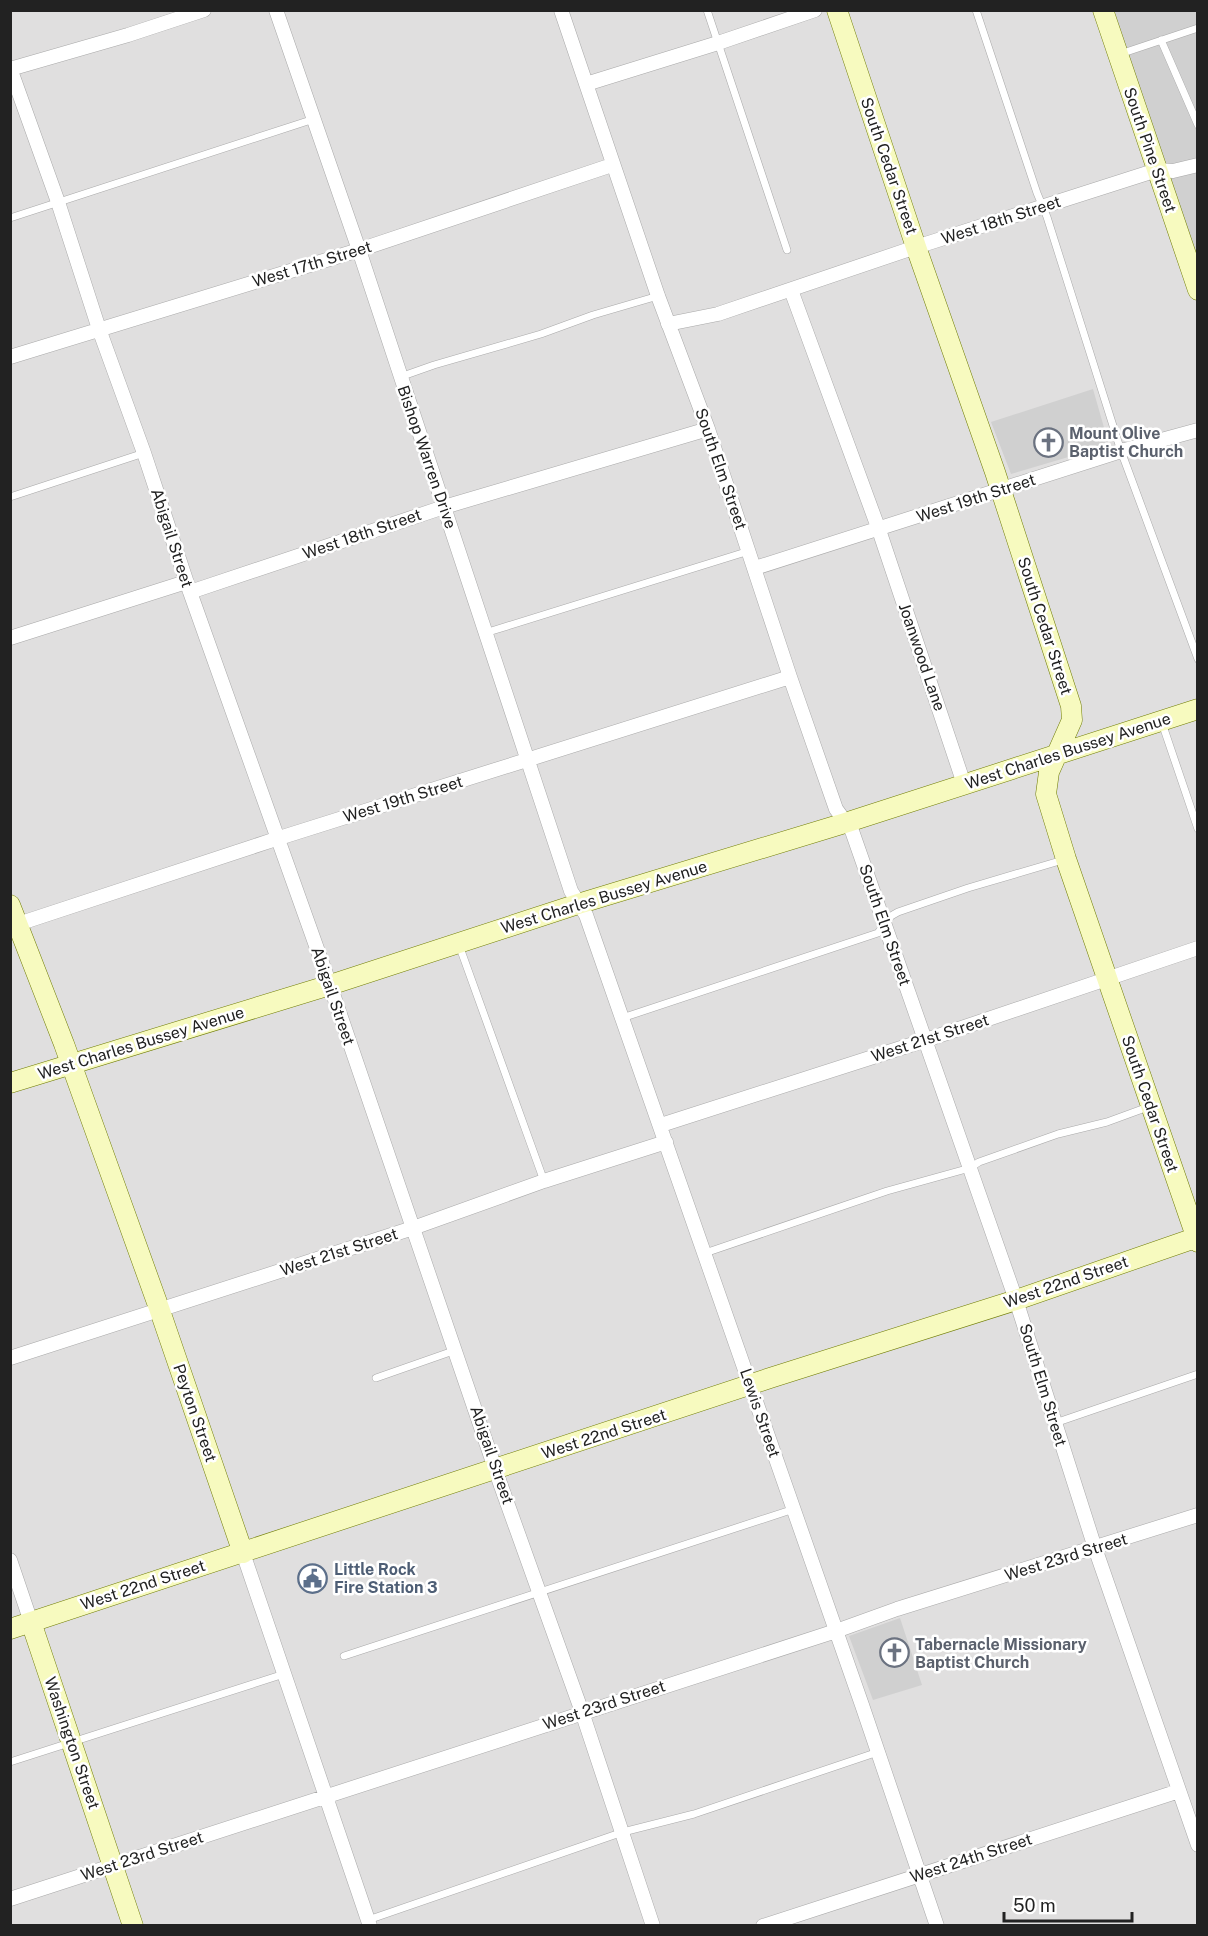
<svg xmlns="http://www.w3.org/2000/svg" width="1208" height="1936" viewBox="0 0 1208 1936" font-family="'Public Sans',sans-serif">
<rect width="100%" height="100%" fill="#f2efe9"/>
<path fill="#e0dfdf" d="M11 11H1103L1198 290 1197 1925 11 1926Z"/>
<path fill="#d0d0d0" d="M1103 11H1197V290Z
M1093 389 1109 445 1011 474 991 422Z
M900 1618 922 1685 873 1700 849 1636Z"/>
<g fill="none" stroke-linecap="round" stroke-linejoin="round">
<defs>
<path id="lane" d="M707 10 787 250
M976 10 1037 193 1047 217 1121 451 1198 659
M1161 40 1198 125
M1120 54 1198 28
M10 218 314 119
M400 377 434 365 541 334 593 315 658 296
M10 497 144 453
M485 633 749 551
M1162 723 1198 829
M459 945 544 1181
M622 1018 878 933 891 916 898 912 968 888 1063 860
M705 1253 887 1191 970 1168 979 1162 1058 1134 1107 1122 1148 1107
M376 1378 456 1350
M1055 1423 1198 1374
M344 1656 794 1509
M10 1762 284 1674
M368 1920 623 1832 694 1814 878 1752"/>
<path id="street" d="M276 10 359 250 571 891 586 915 862 1705 937 1926
M561 10 658 296 708 429 790 677 836 809 852 831 1016 1300 1095 1548 1198 1845
M10 68 58 202 99 329 144 453 190 592 330 985 500 1483 582 1712 653 1926
M10 69 128 35 204 10
M586 84 718 43 815 10
M791 290 879 530 964 784
M668 324 718 314 916 247 1157 170 1173 171 1198 165
M10 357 359 250 612 165
M755 568 1121 451 1198 430
M190 592 444 507 708 429
M10 638 186 582
M18 924 276 839 790 677
M661 1125 926 1040 1198 948
M10 1358 413 1228 544 1181 666 1142
M243 1553 370 1926
M10 1560 31 1622
M10 1899 836 1631 897 1609 1198 1515
M763 1926 1179 1791"/>
<path id="secondary" d="M837 10 916 247 995 472 1071 706 1072 720 1049 772 1046 794 1066 859 1198 1242
M1103 10 1198 290
M10 905 64 1044 159 1308 243 1553
M10 1083 330 985 578 904 845 823 1198 709
M31 1622 133 1926
M10 1629 770 1378 1016 1300 1198 1237"/>
</defs>
<use href="#lane" stroke="#a9a9a9" stroke-width="8"/>
<use href="#street" stroke="#a9a9a9" stroke-width="15"/>
<use href="#secondary" stroke="#707d05" stroke-width="21"/>
<use href="#lane" stroke="#fff" stroke-width="7"/>
<use href="#street" stroke="#fff" stroke-width="14"/>
<use href="#secondary" stroke="#f7fabf" stroke-width="20"/>
</g>
<defs>
<symbol id="church-ring" viewBox="-11 -11 22 22"><circle r="9.5" fill="#fff" stroke="#6b7280" stroke-width="1.5"/><path d="M-1.2-6h2.4v3.5h3.3v2.4h-3.3V6h-2.4V-.1h-3.3v-2.4h3.3Z" fill="#6b7280"/></symbol>
<symbol id="civic-ring" viewBox="-11 -11 22 22"><circle r="9.5" fill="#fff" stroke="#5c6f8a" stroke-width="1.5"/><path d="M-.6-6.5H3V-4.5H.6V-3L4-1V1h2V6H-6V1h2V-1L-.6-3ZM-1.2 2.5V6h2.4V2.5Z" fill="#5c6f8a"/></symbol>
</defs>
<g fill-rule="evenodd">
<use href="#church-ring" x="1032" y="426" width="33" height="33"/>
<use href="#civic-ring" x="296" y="1562" width="33" height="33"/>
<use href="#church-ring" x="878" y="1636" width="33" height="33"/>
</g>
<g text-anchor="middle" dominant-baseline="central" stroke-width="5" stroke-linejoin="round" paint-order="stroke">
<g font-size="16" fill="#222" stroke="#fff">
<text transform="translate(1150 150) rotate(71)">South Pine Street</text>
<text transform="translate(889 166) rotate(71)">South Cedar Street</text>
<text transform="translate(1001 220) rotate(-18)">West 18th Street</text>
<text transform="translate(312 264) rotate(-17)">West 17th Street</text>
<text transform="translate(427 457) rotate(71)">Bishop Warren Drive</text>
<text transform="translate(721 469) rotate(71)">South Elm Street</text>
<text transform="translate(976 498) rotate(-18)">West 19th Street</text>
<text transform="translate(362 534) rotate(-19)">West 18th Street</text>
<text transform="translate(172 538) rotate(72)">Abigail Street</text>
<text transform="translate(1045 626) rotate(72)">South Cedar Street</text>
<text transform="translate(922 657) rotate(71)">Joanwood Lane</text>
<text transform="translate(1068 751) rotate(-18)">West Charles Bussey Avenue</text>
<text transform="translate(403 799) rotate(-17)">West 19th Street</text>
<text transform="translate(604 897) rotate(-17)">West Charles Bussey Avenue</text>
<text transform="translate(885 925) rotate(71)">South Elm Street</text>
<text transform="translate(333 996) rotate(71)">Abigail Street</text>
<text transform="translate(930 1038) rotate(-18)">West 21st Street</text>
<text transform="translate(141 1043) rotate(-17)">West Charles Bussey Avenue</text>
<text transform="translate(1150 1104) rotate(71)">South Cedar Street</text>
<text transform="translate(339 1252) rotate(-18)">West 21st Street</text>
<text transform="translate(1066 1282) rotate(-19)">West 22nd Street</text>
<text transform="translate(1043 1385) rotate(73)">South Elm Street</text>
<text transform="translate(195 1413) rotate(71)">Peyton Street</text>
<text transform="translate(760 1413) rotate(71)">Lewis Street</text>
<text transform="translate(604 1434) rotate(-18)">West 22nd Street</text>
<text transform="translate(492 1455) rotate(71)">Abigail Street</text>
<text transform="translate(1066 1557) rotate(-17)">West 23rd Street</text>
<text transform="translate(143 1585) rotate(-18)">West 22nd Street</text>
<text transform="translate(604 1705) rotate(-18)">West 23rd Street</text>
<text transform="translate(72 1743) rotate(71)">Washington Street</text>
<text transform="translate(142 1856) rotate(-18)">West 23rd Street</text>
<text transform="translate(971 1858) rotate(-18)">West 24th Street</text>
</g>
<g font-size="16" font-weight="bold" fill="#5b616d" stroke="#fff" text-anchor="start">
<text x="1069" y="433">Mount Olive<tspan x="1069" dy="18">Baptist Church</tspan></text>
<text x="915" y="1644">Tabernacle Missionary<tspan x="915" dy="18">Baptist Church</tspan></text>
</g>
<g font-size="16" font-weight="bold" fill="#4e5e75" stroke="#fff" text-anchor="start">
<text x="334" y="1569">Little Rock<tspan x="334" dy="18">Fire Station 3</tspan></text>
</g>
</g>
<rect width="1208" height="1936" fill="none" stroke="#222222" stroke-width="24"/>
<path d="M1004 1912v9h128v-9" fill="none" stroke="#222222" stroke-width="3"/>
<text x="1013" y="1912" font-size="18" fill="#222222" stroke="#ffffff" stroke-width="4.5" paint-order="stroke">50 m</text>
</svg>
